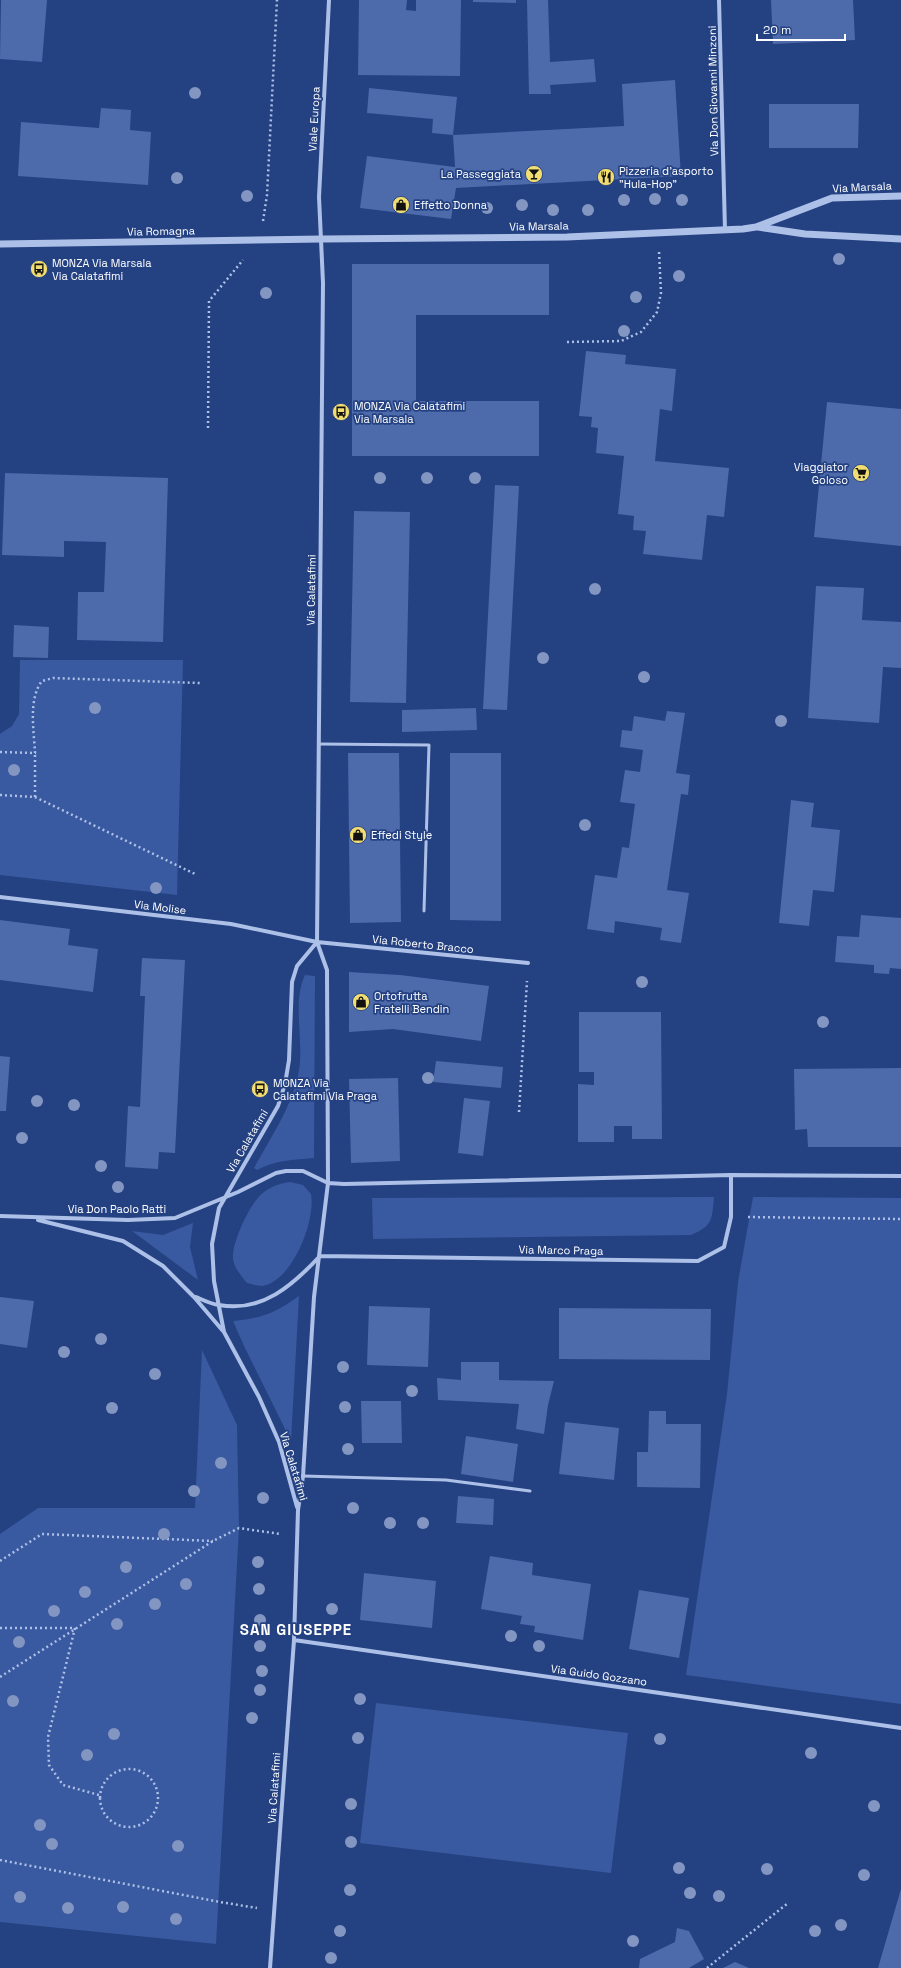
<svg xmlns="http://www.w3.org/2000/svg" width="901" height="1968" viewBox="0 0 901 1968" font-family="'Space Grotesk',sans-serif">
<rect width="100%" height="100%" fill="#244182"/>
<path fill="#3959a0" d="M20 660H183L177 895 0 875V734L12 726 19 714Z
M305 975 315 976 314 1158C294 1160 275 1160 257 1170L254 1168C271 1137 293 1105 299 1070 304 1040 292 1002 305 975Z
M290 1182 303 1185 311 1194C316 1221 292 1282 262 1286 257 1286 251 1284 247 1283 241 1276 232 1265 233 1256 233 1240 251 1201 264 1192 272 1186 281 1183 290 1182Z
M714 1197C712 1219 713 1226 691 1235L373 1239 372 1198Z
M753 1197 901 1198V1704L686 1675 727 1394 738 1282Z
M193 1223 190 1247 198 1280 132 1231 163 1235Z
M299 1296 291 1441 244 1346 233 1321C263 1318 275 1313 299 1296Z
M202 1350 237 1425 239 1528 216 1944 0 1922V1534L38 1508H195Z
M376 1703 628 1733 611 1873 360 1843Z"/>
<path fill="#4d6aab" d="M1 0H47L42 62 0 59Z
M359 0H407L406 10 416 11V0H461L460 76 358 75Z
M473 0H516V3L473 2Z
M527 0H548L550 62 594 59 596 82 550 85 551 94H529Z
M771 0H853L855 40 773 44Z
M675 80 681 176 456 188 451 219 360 208 367 156 455 167 453 135 624 126 622 84Z
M369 88 457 97 453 135 432 133 433 119 367 113Z
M769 104H859L858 148H769Z
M101 108 131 110 130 130 151 132 148 185 18 176 21 122 99 128Z
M352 264H549V315H416V401H539V456H352Z
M586 351 626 355 625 364 676 369 672 411 660 409 655 461 729 468 724 517 707 515 702 560 643 554 646 531 633 530 634 516 618 514 624 456 596 453 598 428 591 427 592 417 579 416Z
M827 402 901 409V546L814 537Z
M5 473 168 478 163 642 77 640 78 592H104L106 542 64 541V557L2 555Z
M495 485 519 486 507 710 483 709Z
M354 511 410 512 406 703 350 702Z
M816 586 864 588 862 620 901 622V668L883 667 879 723 808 718Z
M14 625 49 627 48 658 13 657Z
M476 708 477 730 402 732V710Z
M667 711 685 713 676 773 690 775 688 795 681 794 667 890 689 893 681 943 660 940 662 928 615 921 614 933 587 929 595 875 617 878 622 847 629 848 635 804 620 802 625 770 640 772 643 750 620 747 622 730 632 731 634 716 665 721Z
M348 753H399L401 922 350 923Z
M450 753H501V921L450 920Z
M791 800 814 803 811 827 840 830 834 892 813 890 809 926 779 923Z
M861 915 901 918V969L890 968 889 974 874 973V965L835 962 837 936 859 937Z
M0 920 70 929 68 945 98 949 93 992 0 980Z
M142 958 185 960 175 1153 159 1152 158 1169 125 1167 128 1106 140 1107 145 996H140Z
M349 972 400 975 489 986 481 1041 393 1029 349 1032Z
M579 1012H661L662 1139H632V1126H614V1142H578V1084L594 1085V1072H579Z
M0 1056 10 1057 6 1111H0Z
M436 1061 503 1067 501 1088 433 1082Z
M901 1068V1147H808L807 1129 795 1130 794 1069Z
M398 1078 400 1161 351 1163 349 1079Z
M464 1098 490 1101 483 1156 458 1153Z
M0 1297 34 1301 27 1348 0 1344Z
M369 1306 430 1308 428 1367 367 1365Z
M559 1308 711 1309 710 1360 559 1359Z
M461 1362H499V1380L554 1381 548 1405 544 1434 516 1429 519 1404 438 1400 437 1378 461 1380Z
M361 1401H401L402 1443H362Z
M649 1411H666V1424H701L700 1488 637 1487V1452H648Z
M565 1422 619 1428 614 1480 559 1474Z
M466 1436 518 1444 513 1482 461 1474Z
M458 1496 494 1499 493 1525 456 1523Z
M490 1556 533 1563 532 1575 591 1584 583 1640 534 1632 535 1626 520 1624 522 1616 481 1609Z
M364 1573 436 1581 432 1628 360 1620Z
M639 1590 689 1598 679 1658 629 1649Z
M901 1890V1968H878L901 1889Z
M677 1928 689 1931 704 1959 689 1968H639L640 1959 675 1942Z
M735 1962 749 1968H723Z"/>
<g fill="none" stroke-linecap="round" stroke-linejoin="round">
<path stroke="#adc0e7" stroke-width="2.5" stroke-dasharray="2 3" stroke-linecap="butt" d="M263 221 267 195 277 0
M567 342 621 341 641 332 657 312 661 293 659 251
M208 428 209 301 243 260
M0 752 35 753C34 731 28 699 42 681L53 678 200 683
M0 795 35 797 195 874
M35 797V753
M519 1112 527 981
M748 1217 901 1219
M0 1561 42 1534 213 1541
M0 1628H75L48 1737 49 1765 63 1785 99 1795
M0 1677 213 1541 239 1528 280 1534
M100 1798a29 29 0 1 1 58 0a29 29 0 1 1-58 0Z
M0 1860 220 1902 257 1908
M707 1968 788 1903"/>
<path stroke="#adc0e7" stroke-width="3" d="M319 744 429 745 424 911
M303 1476 446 1480 530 1491"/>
<path stroke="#adc0e7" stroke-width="4" d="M719 0 725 230
M0 897 231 924 317 942 528 963
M0 1216 128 1220 175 1218 238 1192 276 1173 286 1171H303L328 1183 344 1184 731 1175 901 1176
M38 1220 123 1241 163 1266 194 1297 223 1331
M320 1256 698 1261 724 1247 731 1217V1175
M196 1297C203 1300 211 1304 219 1305 262 1313 293 1285 320 1256
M297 1507 279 1442 259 1397 224 1332 214 1281 212 1244 219 1208 278 1106 285 1084 289 1060 292 982 297 966 317 942
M294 1640 901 1728
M270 1968 294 1640 298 1510 303 1476 314 1297 328 1183 327 970 317 942 323 283 319 197 329 0"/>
<path stroke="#adc0e7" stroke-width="7" d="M758 227 805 234 901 239
M0 244 322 239 567 237 743 229 756 227 832 198 901 196"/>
</g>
<g fill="#8396c2">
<circle cx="195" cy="93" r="6"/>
<circle cx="177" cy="178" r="6"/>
<circle cx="247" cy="196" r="6"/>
<circle cx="655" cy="199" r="6"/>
<circle cx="624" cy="200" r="6"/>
<circle cx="682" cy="200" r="6"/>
<circle cx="522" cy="205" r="6"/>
<circle cx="487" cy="208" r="6"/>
<circle cx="553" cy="210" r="6"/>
<circle cx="588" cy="210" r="6"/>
<circle cx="839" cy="259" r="6"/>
<circle cx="679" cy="276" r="6"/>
<circle cx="266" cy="293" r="6"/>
<circle cx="636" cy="297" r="6"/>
<circle cx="624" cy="331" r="6"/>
<circle cx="380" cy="478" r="6"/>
<circle cx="427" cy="478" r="6"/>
<circle cx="475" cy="478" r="6"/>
<circle cx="595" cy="589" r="6"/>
<circle cx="543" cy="658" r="6"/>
<circle cx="644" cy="677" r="6"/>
<circle cx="95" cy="708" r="6"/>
<circle cx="781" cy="721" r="6"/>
<circle cx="14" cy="770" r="6"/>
<circle cx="585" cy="825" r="6"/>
<circle cx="156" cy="888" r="6"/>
<circle cx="642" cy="982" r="6"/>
<circle cx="823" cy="1022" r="6"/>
<circle cx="428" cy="1078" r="6"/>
<circle cx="37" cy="1101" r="6"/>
<circle cx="74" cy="1105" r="6"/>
<circle cx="22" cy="1138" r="6"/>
<circle cx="101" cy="1166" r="6"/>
<circle cx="118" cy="1187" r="6"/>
<circle cx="101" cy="1339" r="6"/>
<circle cx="64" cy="1352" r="6"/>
<circle cx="343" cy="1367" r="6"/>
<circle cx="155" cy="1374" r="6"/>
<circle cx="412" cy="1391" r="6"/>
<circle cx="345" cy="1407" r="6"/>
<circle cx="112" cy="1408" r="6"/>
<circle cx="348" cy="1449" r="6"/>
<circle cx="221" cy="1463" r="6"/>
<circle cx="194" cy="1491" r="6"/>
<circle cx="263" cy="1498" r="6"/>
<circle cx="353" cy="1508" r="6"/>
<circle cx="390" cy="1523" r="6"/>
<circle cx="423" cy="1523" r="6"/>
<circle cx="164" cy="1534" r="6"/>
<circle cx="258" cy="1562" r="6"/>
<circle cx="126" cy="1567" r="6"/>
<circle cx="186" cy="1584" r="6"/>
<circle cx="259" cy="1589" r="6"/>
<circle cx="85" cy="1592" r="6"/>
<circle cx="155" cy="1604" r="6"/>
<circle cx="332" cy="1609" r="6"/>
<circle cx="54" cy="1611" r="6"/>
<circle cx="260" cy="1620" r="6"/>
<circle cx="117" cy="1624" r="6"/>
<circle cx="511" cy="1636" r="6"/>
<circle cx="19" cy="1642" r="6"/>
<circle cx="260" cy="1646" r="6"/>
<circle cx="539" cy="1646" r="6"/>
<circle cx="262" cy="1671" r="6"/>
<circle cx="260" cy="1690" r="6"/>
<circle cx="360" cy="1699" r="6"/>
<circle cx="13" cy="1701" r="6"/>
<circle cx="252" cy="1718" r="6"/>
<circle cx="114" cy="1734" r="6"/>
<circle cx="358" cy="1738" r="6"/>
<circle cx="660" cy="1739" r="6"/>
<circle cx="811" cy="1753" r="6"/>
<circle cx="87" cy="1755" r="6"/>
<circle cx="351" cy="1804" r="6"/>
<circle cx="874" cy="1806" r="6"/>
<circle cx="40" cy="1825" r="6"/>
<circle cx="351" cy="1842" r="6"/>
<circle cx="52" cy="1844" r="6"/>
<circle cx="178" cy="1846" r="6"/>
<circle cx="679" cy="1868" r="6"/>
<circle cx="767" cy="1869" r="6"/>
<circle cx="864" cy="1875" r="6"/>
<circle cx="350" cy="1890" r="6"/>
<circle cx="690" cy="1893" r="6"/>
<circle cx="719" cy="1896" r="6"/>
<circle cx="20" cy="1897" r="6"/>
<circle cx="123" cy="1907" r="6"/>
<circle cx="68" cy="1908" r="6"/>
<circle cx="176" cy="1919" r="6"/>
<circle cx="841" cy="1925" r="6"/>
<circle cx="340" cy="1931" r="6"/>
<circle cx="815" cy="1931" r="6"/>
<circle cx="633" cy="1941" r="6"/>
<circle cx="331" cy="1958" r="6"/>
</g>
<defs>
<symbol id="bar-disc" viewBox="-11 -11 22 22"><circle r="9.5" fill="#f1dd71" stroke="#244182"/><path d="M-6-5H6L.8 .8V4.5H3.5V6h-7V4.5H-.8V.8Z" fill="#111"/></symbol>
<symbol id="restaurant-disc" viewBox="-11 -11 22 22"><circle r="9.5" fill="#f1dd71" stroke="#244182"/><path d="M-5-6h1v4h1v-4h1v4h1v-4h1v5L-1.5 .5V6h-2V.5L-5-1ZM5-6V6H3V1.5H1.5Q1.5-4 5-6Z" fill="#111"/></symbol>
<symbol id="shop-disc" viewBox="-11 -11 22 22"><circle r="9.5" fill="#f1dd71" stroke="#244182"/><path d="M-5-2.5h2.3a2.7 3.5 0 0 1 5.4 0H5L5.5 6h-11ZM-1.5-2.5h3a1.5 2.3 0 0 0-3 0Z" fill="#111"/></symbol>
<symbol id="bus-disc" viewBox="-11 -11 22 22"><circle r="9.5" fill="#f1dd71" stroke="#244182"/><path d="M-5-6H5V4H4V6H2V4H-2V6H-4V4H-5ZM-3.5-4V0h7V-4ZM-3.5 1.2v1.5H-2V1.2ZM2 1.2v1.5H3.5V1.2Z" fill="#111"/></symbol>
<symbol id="supermarket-disc" viewBox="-11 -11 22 22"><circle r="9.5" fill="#f1dd71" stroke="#244182"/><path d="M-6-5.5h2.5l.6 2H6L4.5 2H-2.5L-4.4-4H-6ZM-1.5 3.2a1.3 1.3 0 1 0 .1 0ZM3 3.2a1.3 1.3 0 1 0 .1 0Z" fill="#111"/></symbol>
</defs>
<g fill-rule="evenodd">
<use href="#bar-disc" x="524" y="164" width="20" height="20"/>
<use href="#restaurant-disc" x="596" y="167" width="20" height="20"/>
<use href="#shop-disc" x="391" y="195" width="20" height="20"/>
<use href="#bus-disc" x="29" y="259" width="20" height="20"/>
<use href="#bus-disc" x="331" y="402" width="20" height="20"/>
<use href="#supermarket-disc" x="851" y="463" width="20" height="20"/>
<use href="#shop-disc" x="348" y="825" width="20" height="20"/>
<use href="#shop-disc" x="351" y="992" width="20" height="20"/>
<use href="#bus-disc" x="250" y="1079" width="20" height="20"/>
</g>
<g text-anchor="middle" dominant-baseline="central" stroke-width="3.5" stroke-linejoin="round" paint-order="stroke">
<g font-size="11" fill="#fff" stroke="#244182">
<text transform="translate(713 91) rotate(-91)">Via Don Giovanni Minzoni</text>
<text transform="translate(314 119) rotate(-87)">Viale Europa</text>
<text transform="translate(862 187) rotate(-3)">Via Marsala</text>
<text transform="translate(539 226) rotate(-1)">Via Marsala</text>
<text transform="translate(161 231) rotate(-1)">Via Romagna</text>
<text transform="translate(311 590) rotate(-89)">Via Calatafimi</text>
<text transform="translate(160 907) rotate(7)">Via Molise</text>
<text transform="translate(423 944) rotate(6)">Via Roberto Bracco</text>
<text transform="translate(247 1141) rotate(-60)">Via Calatafimi</text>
<text x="117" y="1209">Via Don Paolo Ratti</text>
<text transform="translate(561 1250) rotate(1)">Via Marco Praga</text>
<text transform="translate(294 1466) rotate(73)">Via Calatafimi</text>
<text transform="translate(599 1675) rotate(8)">Via Guido Gozzano</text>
<text transform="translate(274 1788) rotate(-86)">Via Calatafimi</text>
</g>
<g font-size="11" fill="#fff" stroke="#244182" text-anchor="start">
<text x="619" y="171">Pizzeria d'asporto<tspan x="619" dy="13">"Hula-Hop"</tspan></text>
<text x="521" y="174" text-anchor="end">La Passeggiata</text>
<text x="414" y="205">Effetto Donna</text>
<text x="52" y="263">MONZA Via Marsala<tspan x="52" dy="13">Via Calatafimi</tspan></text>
<text x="354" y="406">MONZA Via Calatafimi<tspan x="354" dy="13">Via Marsala</tspan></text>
<text x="848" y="467" text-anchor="end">Viaggiator<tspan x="848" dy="13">Goloso</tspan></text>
<text x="371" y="835">Effedi Style</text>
<text x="374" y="996">Ortofrutta<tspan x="374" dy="13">Fratelli Bendin</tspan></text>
<text x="273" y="1083">MONZA Via<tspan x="273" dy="13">Calatafimi Via Praga</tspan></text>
</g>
<g font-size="15" font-weight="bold" letter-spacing="1" fill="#fff" stroke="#244182">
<text x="296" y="1629">SAN GIUSEPPE</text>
</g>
</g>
<path d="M757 34v6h88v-6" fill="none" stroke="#ffffff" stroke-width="2"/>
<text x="763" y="34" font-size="12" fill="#ffffff" stroke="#244182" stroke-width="3" paint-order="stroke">20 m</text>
</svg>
